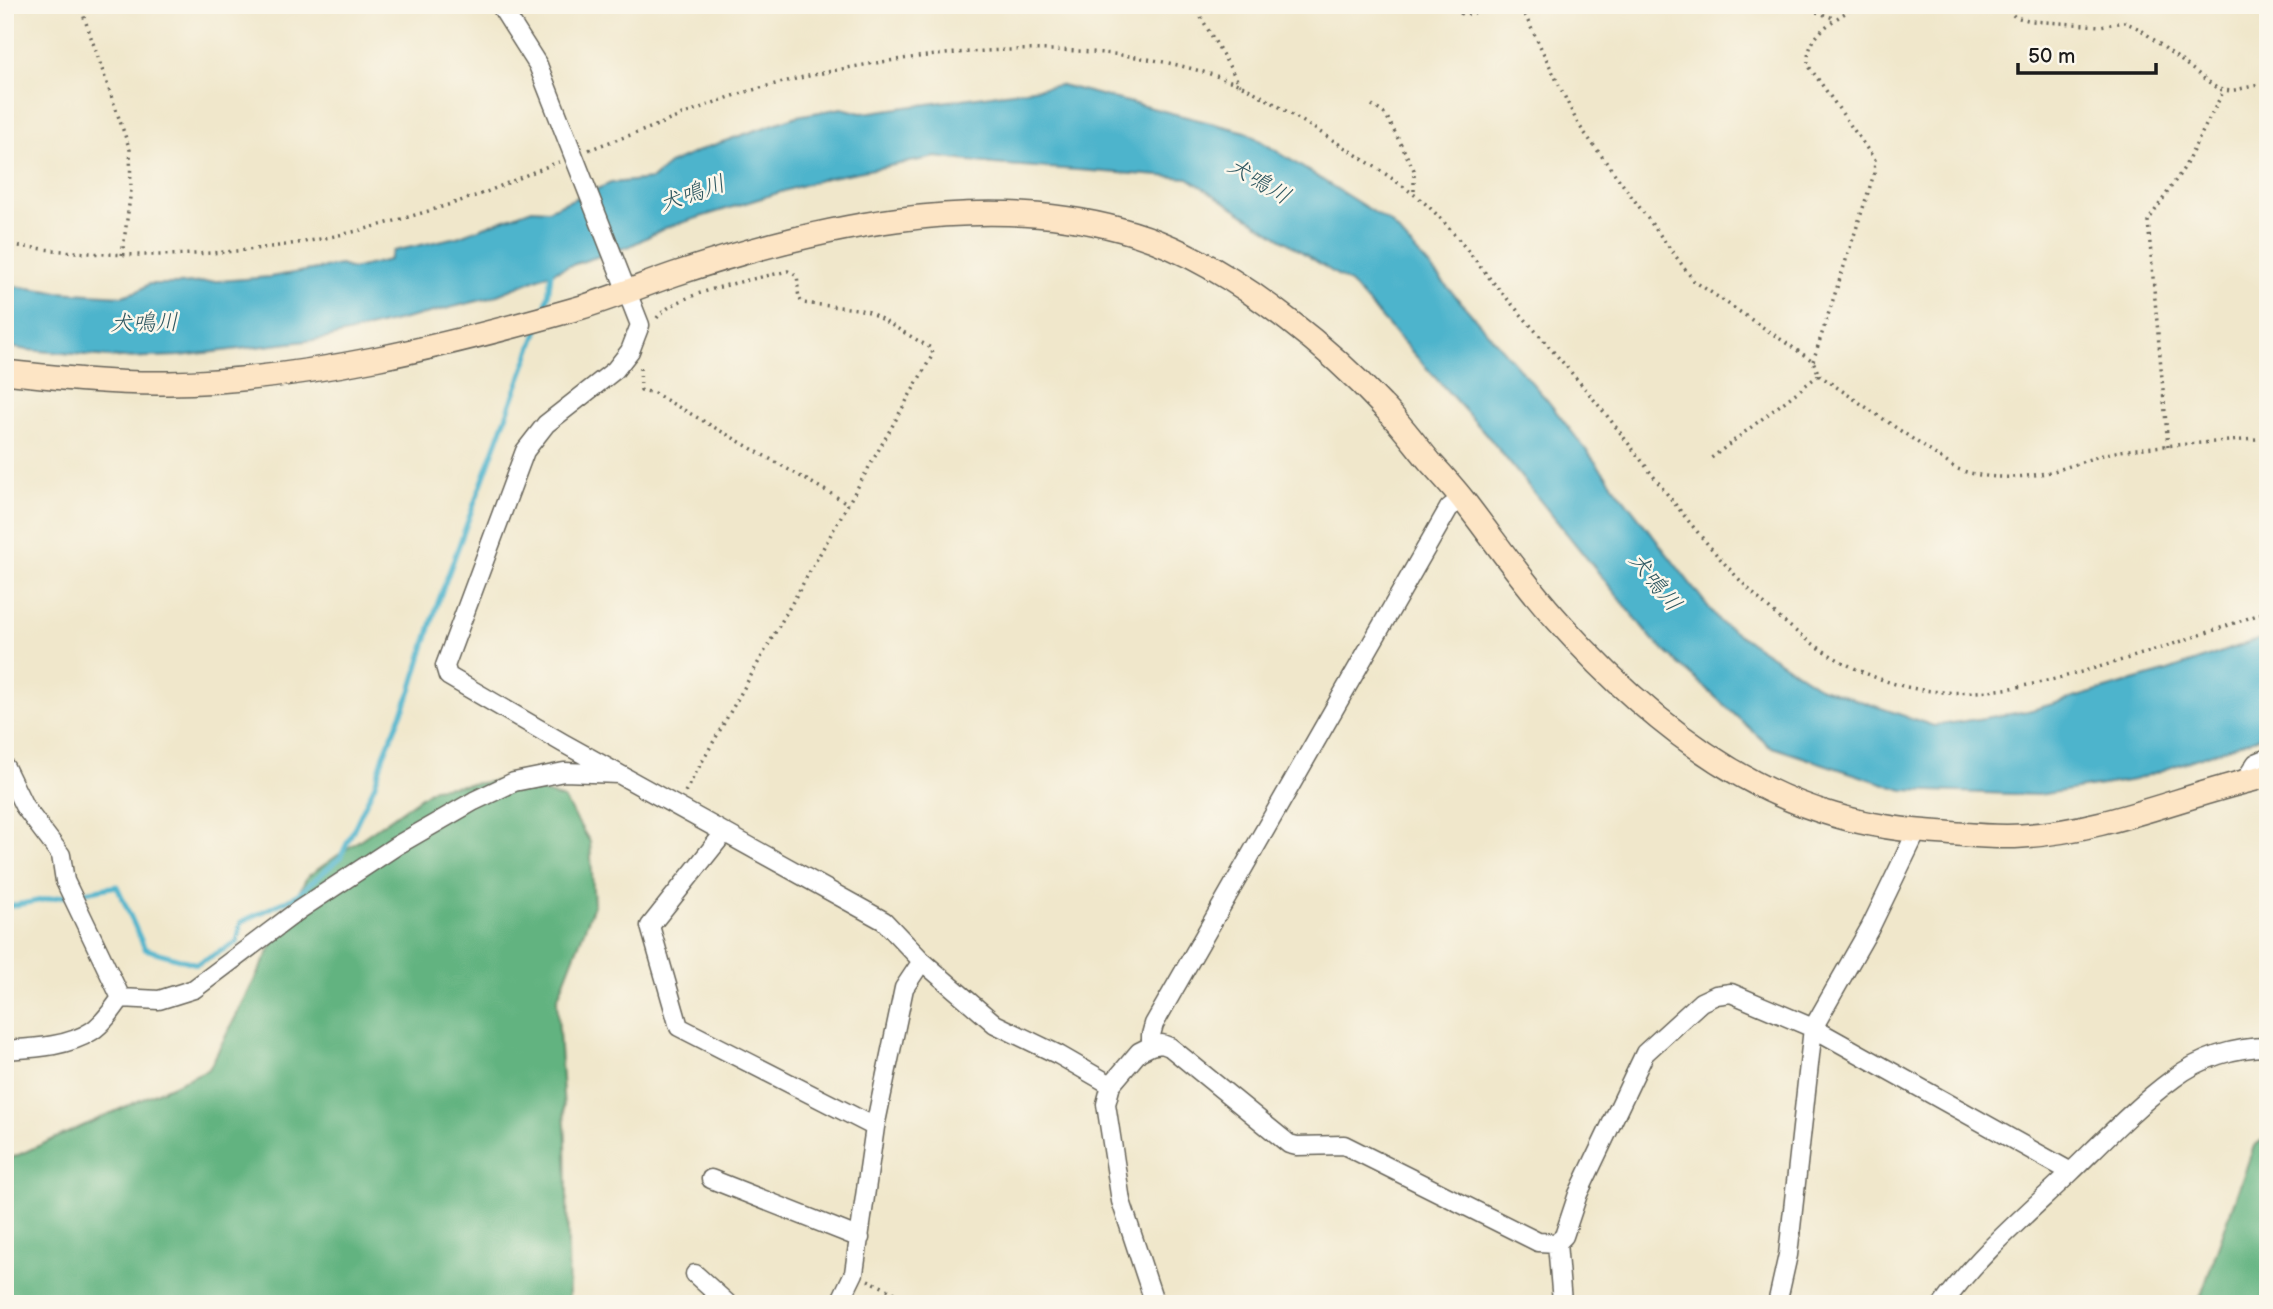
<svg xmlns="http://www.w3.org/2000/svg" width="2273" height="1309" viewBox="0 0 2273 1309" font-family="'Balsamiq Sans','Klee One',sans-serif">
<rect width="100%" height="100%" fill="#fbf7ec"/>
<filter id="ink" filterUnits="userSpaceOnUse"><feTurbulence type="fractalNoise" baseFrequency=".0143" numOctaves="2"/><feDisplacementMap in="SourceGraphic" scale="14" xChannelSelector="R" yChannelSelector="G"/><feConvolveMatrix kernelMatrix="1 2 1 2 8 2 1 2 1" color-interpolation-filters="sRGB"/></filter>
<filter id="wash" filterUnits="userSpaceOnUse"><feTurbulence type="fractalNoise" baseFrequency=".00686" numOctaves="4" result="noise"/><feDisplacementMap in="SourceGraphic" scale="28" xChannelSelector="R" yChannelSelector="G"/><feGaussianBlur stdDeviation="1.57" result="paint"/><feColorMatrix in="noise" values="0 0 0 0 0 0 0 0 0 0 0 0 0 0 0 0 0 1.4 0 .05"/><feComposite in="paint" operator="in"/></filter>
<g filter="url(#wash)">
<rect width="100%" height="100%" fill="#f0e7cb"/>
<path fill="#62b380" stroke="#3f684e" stroke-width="2" d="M507 780 564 799 590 842 594 905 557 1000 566 1141 569 1304H5V1161L209 1069 307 877 434 788Z
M2268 1136V1304H2198L2254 1146Z"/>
<path fill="#4eb4cc" stroke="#356874" stroke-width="2" d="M1061 85 1246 132 1391 223 1547 400 1721 623 1819 687 1934 726 2028 711 2168 671 2268 636V734L2134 780 2038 795 1903 790 1769 746 1653 640 1487 435 1351 284 1188 178 993 164 936 157 826 178 665 228 630 246 566 267 490 298 323 339 180 356 121 358 27 350 5 346V285L57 292 122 296 138 291 149 284H180L270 277 340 265 352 269 389 260 393 251 457 237 532 209 548 210 611 183 652 179 669 164 705 148 797 116 842 108 861 113 871 112Z"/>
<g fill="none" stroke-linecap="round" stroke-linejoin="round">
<path stroke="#4eb4cc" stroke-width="5" d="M544 311 548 297 552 266
M5 907 117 886 145 949 197 964 237 942 241 922 296 896 340 858 375 784 384 755 411 691 437 605 539 327"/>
</g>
</g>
<g filter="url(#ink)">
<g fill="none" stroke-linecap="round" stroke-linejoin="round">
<defs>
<path id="street" d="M500 5 538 65 640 325 630 351 615 370 546 424 525 451 445 666 448 676 563 743 884 921 922 961 995 1024 1059 1055 1111 1085
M5 767 24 806 61 855 65 881 121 998
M2244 782 2256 763 2268 758
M724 833 650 926 679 1027 875 1127
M121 998 159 1000 194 989 299 910 396 846 474 801 514 782 564 772 619 774
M1151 1046V1035L1154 1024 1449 508 1462 498
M5 1050C34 1048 67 1047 92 1031 104 1023 113 1009 121 998
M711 1179 860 1238
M1557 1243 1562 1302 1561 1304
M695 1274 728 1304
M839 1304 854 1273 875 1127 904 988 922 961
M1159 1304 1153 1298 1121 1201 1106 1104 1111 1085 1139 1052 1151 1046 1162 1044 1170 1047 1289 1144 1297 1146 1344 1145 1538 1242 1557 1243 1564 1236 1578 1194 1645 1053 1701 1002 1716 995 1731 993 1813 1028 2071 1172
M1777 1304 1788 1255 1813 1028 1870 928 1917 831
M1943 1304C1979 1254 2026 1215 2070 1173 2103 1141 2136 1106 2173 1079 2200 1058 2234 1047 2268 1047"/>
<path id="secondary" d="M5 372C60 378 115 384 169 383 304 381 450 345 579 308 612 298 643 285 675 274 813 228 979 190 1122 230 1183 246 1239 282 1288 320 1322 346 1353 374 1382 405 1400 423 1415 444 1431 463 1443 476 1454 488 1464 501 1495 541 1524 584 1558 621 1632 704 1725 784 1834 815 1871 826 1908 831 1946 833 1971 835 1997 838 2022 836 2108 831 2185 794 2268 776"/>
</defs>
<use href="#street" stroke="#666359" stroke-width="21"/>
<use href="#secondary" stroke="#666359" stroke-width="26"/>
<path stroke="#666359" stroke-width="3.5" stroke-dasharray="2 5" stroke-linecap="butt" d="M76 5 83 14 130 150 131 190 122 256
M1194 5 1240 85
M1449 5 1463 15 1514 6 1522 9 1578 124 1694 281 1813 361 1819 375 1710 459
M1805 5 1808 9 1836 19
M2003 5 2015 17 2032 21 2100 26 2124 22 2140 29 2218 89 2230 91 2268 83
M1372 105 1386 115 1414 170V195
M589 150C607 142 626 137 645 130 678 117 712 102 746 92 888 51 1088 27 1230 81 1257 91 1282 109 1307 124 1345 148 1386 172 1421 200 1447 221 1470 255 1492 281 1539 336 1588 389 1631 447 1702 539 1787 659 1907 687 1978 703 2052 681 2119 661 2169 646 2219 629 2268 611
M5 244C131 263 261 258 384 224 416 215 449 205 481 194 507 184 533 171 559 162
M657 318C676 292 756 279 788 271L797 276C799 286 796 294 802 303L857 309 869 312 931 348 933 354 685 792
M1813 361 1864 205 1874 174 1875 160 1808 65C1805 35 1836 18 1859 5
M640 368 641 390 654 393 849 504
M1819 375 1955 468C1984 480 2019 479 2050 472 2077 465 2100 453 2128 450 2174 444 2221 442 2268 438
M2168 446 2148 221 2184 168 2224 90
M868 1280 918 1304"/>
<use href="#street" stroke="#fff" stroke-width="18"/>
<use href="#secondary" stroke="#fde5c5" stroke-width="23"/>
</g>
</g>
<g text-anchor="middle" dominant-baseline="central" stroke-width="5" stroke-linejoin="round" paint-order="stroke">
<g font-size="23" font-style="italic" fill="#305962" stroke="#fbf7ec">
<text transform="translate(1259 181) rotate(31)">犬鳴川</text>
<text transform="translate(692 194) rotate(-19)">犬鳴川</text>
<text transform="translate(144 323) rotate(-1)">犬鳴川</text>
<text transform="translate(1655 582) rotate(51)">犬鳴川</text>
</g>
</g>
<rect width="2273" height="1309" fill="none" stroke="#fbf7ec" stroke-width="28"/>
<path d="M2018 63v10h138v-10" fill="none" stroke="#1c1c1c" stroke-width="3.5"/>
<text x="2028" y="63" font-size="21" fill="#1c1c1c" stroke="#fbf7ec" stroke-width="5" paint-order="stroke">50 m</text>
</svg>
